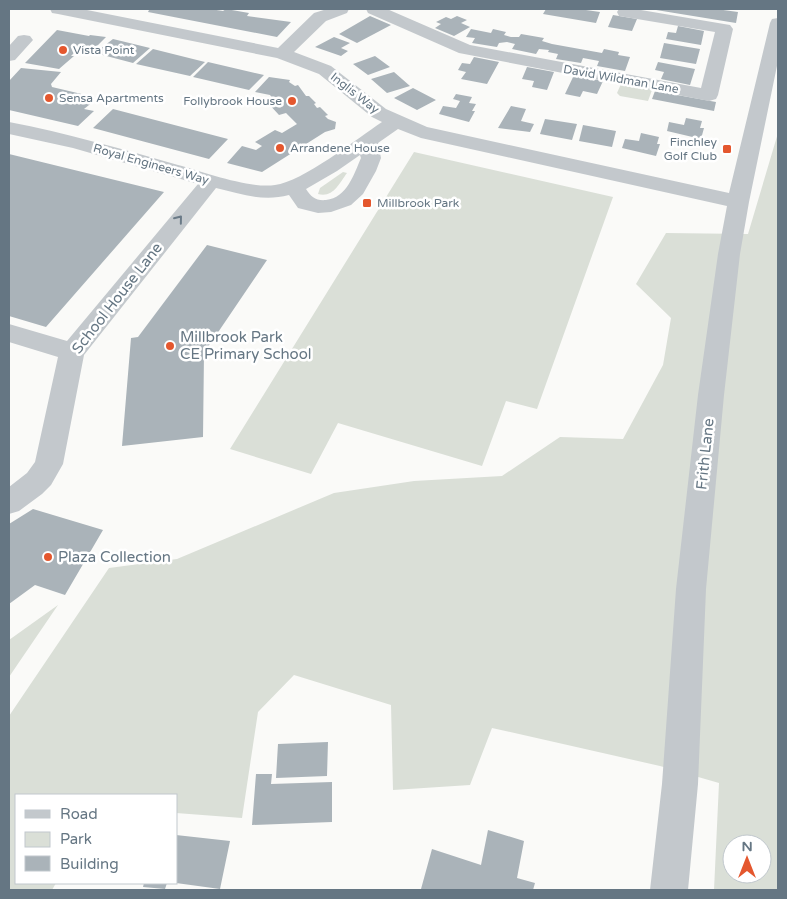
<svg xmlns="http://www.w3.org/2000/svg" width="787" height="899" viewBox="0 0 787 899" font-family="'Varela Round',sans-serif">
<rect width="100%" height="100%" fill="#fafaf8"/>
<path fill="#dadfd7" fill-rule="evenodd" d="M621 84 652 90 648 101 620 96 617 93Z
M778 133V890H714L719 783 660 766 492 728 470 785 393 790 391 705 294 675 258 712 242 818 176 813V795H16V883H56L52 890H9V716L109 568 177 559 334 493 414 481 502 476 560 437 623 439 663 365 671 318 636 284 666 233 748 234ZM732 844H762V874H732Z
M414 152 613 197 537 409 506 401 482 466 338 423 311 474 230 449Z
M343 172 347 173C339 184 333 198 318 194L320 188Z
M58 605 9 677V640Z"/>
<path fill="#aab3b9" d="M146 9H210L223 11 226 9 249 13 247 16 291 22 277 37 148 12 149 10Z
M546 9H579L600 12 596 23 543 14Z
M650 9H716L738 12 736 23Z
M613 15 637 19 632 31 608 27Z
M370 16 391 25 357 43 339 34Z
M457 16 467 20 461 23 470 27 454 36 435 28 441 24 436 22 446 17 451 19Z
M678 26 704 31 701 45 666 39 668 32 676 33Z
M471 29 491 33 493 29 506 32 504 35 511 37H519L521 34 544 38 542 41 552 44 602 53 604 49 619 52 618 55 630 57 625 71 597 66 599 61 583 58 581 63 556 59 558 54 548 52 549 50 539 49 536 54 512 49 515 44 507 42 499 43 497 47 472 43 475 38 466 37Z
M57 30 89 36 90 35 106 37 94 49H90L86 53 75 52 71 56H74L59 69 25 63Z
M334 37 350 43 341 48 348 51 341 56 315 47Z
M113 39 150 48 133 63 95 53Z
M664 43 700 49 696 64 660 58Z
M153 49 205 62 190 76 136 64Z
M375 56 390 67 368 75 353 64Z
M474 57 499 62 487 84 461 79 466 72 458 70 462 63 470 64Z
M208 62 264 75 249 90 193 77Z
M658 62 695 69 690 85 661 79 664 72 655 70Z
M527 67 554 72 547 90 532 87 534 81 522 79Z
M21 68 61 72 51 84 52 87 90 96 87 99 94 101 84 109 94 111 78 126 9 110V81Z
M394 72 410 86 387 93 371 79Z
M574 75 603 81 597 94 583 91 580 97 565 94Z
M269 77 290 80 289 82 295 86 298 85 306 96H309L316 103 314 104 317 108 320 107 328 115 325 116 328 119 336 122 335 129 325 132 262 172 227 163 242 146 256 150 262 146 255 142 275 130 282 133 297 124 286 113 279 115 267 102 274 100 270 95 255 92Z
M413 88 436 100 417 110 394 98Z
M655 91 716 102 714 111 652 99Z
M456 94 472 97 469 103 476 104 472 111H475L469 122 439 114 443 106 456 108 460 101 453 99Z
M511 106 526 109 521 121 534 124 530 132 498 128Z
M113 109 228 139 209 159 93 128Z
M686 118 702 121 700 128H704L701 139 667 131 669 122 684 125Z
M545 119 577 124 572 140 540 134Z
M583 125 616 131 612 147 579 141Z
M641 133 659 137 657 144H660L656 156 622 148 625 139 639 141Z
M9 154 164 192 46 327 9 316Z
M207 245 267 260 204 353 203 437 122 446 131 338 138 337Z
M33 509 103 530 65 595 35 585 9 604V524Z
M328 742 327 776 276 778 278 744Z
M256 774H272L271 784 332 782V822L252 825Z
M488 830 524 841 517 878 535 883 533 890 421 889 432 849 481 865Z
M176 835 230 841 220 889 176 883Z
M144 883H167L165 889 143 887Z"/>
<g fill="none" stroke-linecap="round" stroke-linejoin="round">
<path fill="#c3c8cc" fill-rule="evenodd" d="M50 9H82L278 48 314 13 327 9H349L347 13 326 21 294 52 331 66 386 109 427 127 729 193 770 23 772 19 778 18V61L749 202 740 254 724 395 706 589 698 784 688 890H650L662 784 676 589 698 395 718 254 727 206 421 138 398 129 378 143 381 158 376 171 363 194 351 205 331 212 318 213 298 208 289 195C263 202 241 194 216 188L84 355 63 464 51 485 42 494 19 511 9 514V487L27 473 35 462 58 357 9 342V324L67 341 198 184 73 148 9 134V122C66 133 122 149 178 165 204 172 250 189 275 185 302 182 358 138 382 122L372 117 319 74 277 58 58 14 52 13ZM360 155 361 158C354 174 347 198 326 200 316 201 311 197 306 189L337 171Z
M366 9H387L470 45 701 88 715 32 619 16 617 12 619 9H635L724 24 730 25 733 29 718 95 716 99 709 101 459 53 368 13Z
M24 35 30 36 33 40 15 60 9 61V46L18 36Z"/>
</g>
<defs><path id="oneway-chevron" d="M-2-3.5L2.5 0L-2 3.5" fill="none" stroke-width="1.6" stroke-linecap="round" stroke-linejoin="round" transform="scale(1.25)"/></defs>
<use stroke="#6a7a87" href="#oneway-chevron" transform="translate(179 219) rotate(-51)"/>
<g fill="#e4572e" stroke="#fff" stroke-width="2">
<circle cx="63" cy="50" r="5"/>
<circle cx="49" cy="98" r="5"/>
<circle cx="292" cy="101" r="5"/>
<circle cx="280" cy="148" r="5"/>
<rect x="722" y="144" width="10" height="10" rx="2.5"/>
<rect x="362" y="198" width="10" height="10" rx="2.5"/>
<circle cx="170" cy="346" r="5"/>
<circle cx="48" cy="557" r="5"/>
</g>
<g text-anchor="middle" dominant-baseline="central" stroke-width="5" stroke-linejoin="round" paint-order="stroke">
<g font-size="12" fill="#657683" stroke="#fff" text-anchor="start">
<text x="73" y="50">Vista Point</text>
<text x="59" y="98">Sensa Apartments</text>
<text x="282" y="101" text-anchor="end">Follybrook House</text>
<text x="717" y="142" text-anchor="end">Finchley<tspan x="717" dy="14">Golf Club</tspan></text>
<text x="290" y="148">Arrandene House</text>
<text x="377" y="203">Millbrook Park</text>
</g>
<g font-size="12" fill="#657683" stroke="#fff">
<text transform="translate(621 79) rotate(10)">David Wildman Lane</text>
<text transform="translate(355 93) rotate(38)">Inglis Way</text>
<text transform="translate(151 164) rotate(16)">Royal Engineers Way</text>
</g>
<g font-size="15" fill="#657683" stroke="#fff">
<text transform="translate(117 298) rotate(-52)">School House Lane</text>
<text transform="translate(705 454) rotate(-84)">Frith Lane</text>
</g>
<g font-size="15" fill="#657683" stroke="#fff" text-anchor="start">
<text x="180" y="337">Millbrook Park<tspan x="180" dy="17">CE Primary School</tspan></text>
<text x="58" y="557">Plaza Collection</text>
</g>
</g>
<rect width="787" height="899" fill="none" stroke="#657683" stroke-width="20"/>
<rect x="15" y="794" width="162" height="90" fill="#ffffff" stroke="#c1c8cd"/>
<rect x="25" y="810" width="25" height="8" fill="#c3c8cc" stroke="#c1c8cd"/>
<text x="60" y="819" font-size="15" fill="#657683">Road</text>
<rect x="25" y="832" width="25" height="15" fill="#dadfd7" stroke="#c1c8cd"/>
<text x="60" y="844" font-size="15" fill="#657683">Park</text>
<rect x="25" y="856" width="25" height="15" fill="#aab3b9" stroke="#c1c8cd"/>
<text x="60" y="869" font-size="15" fill="#657683">Building</text>
<g transform="translate(747 859)"><circle r="24" fill="#ffffff" stroke="#c1c8cd"/>
<path d="M0-4L9 19L0 12L-9 19Z" fill="#e4572e"/>
<text y="-8" font-size="14" font-weight="bold" text-anchor="middle" fill="#657683">N</text>
</g>
</svg>
